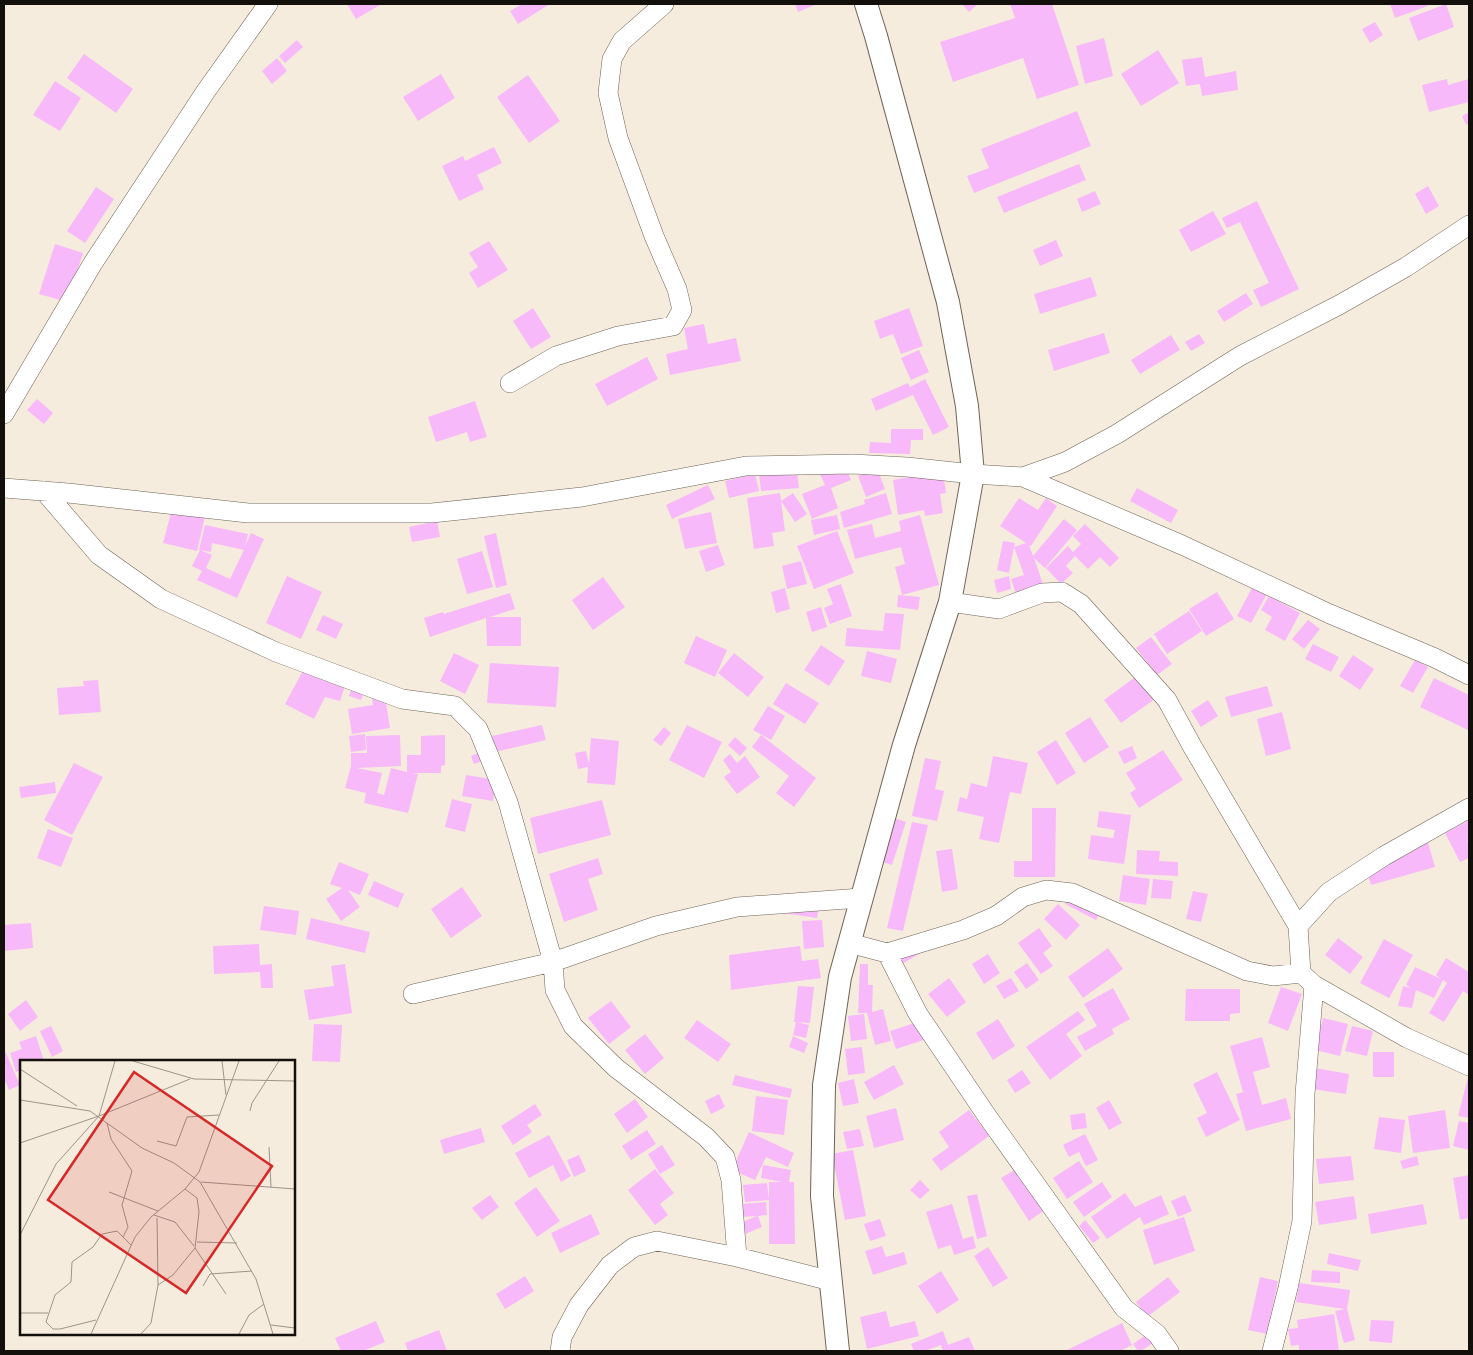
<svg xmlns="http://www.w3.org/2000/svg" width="1473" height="1355" viewBox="0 0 1473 1355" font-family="'Noto Sans',sans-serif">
<rect width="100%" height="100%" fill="#f6ecdd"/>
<path fill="#f7b9fa" d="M347 4H379L380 5 356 19Z
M522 4H550L518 24 510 11Z
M795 4H817L798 12Z
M962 4H978L969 12Z
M1010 4H1052L1079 85 1037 99 1023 58 953 82 940 42 1015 18Z
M1390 4H1427L1428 6 1395 18Z
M1446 4 1454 27 1418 41 1409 18Z
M1375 22 1383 35 1370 43 1362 29Z
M1104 38 1113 76 1085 84 1076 46Z
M297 40 303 47 285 63 279 56Z
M1158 50 1179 83 1141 106 1121 74Z
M84 54 133 89 116 113 67 78Z
M1202 57 1205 77 1236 71 1238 90 1202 96 1200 84 1186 86 1182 60Z
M277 58 287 71 272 84 262 71Z
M441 74 455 98 418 121 403 97Z
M528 75 560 121 529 143 497 97Z
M1447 79 1448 85 1469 79V102L1429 112 1422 85Z
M55 81 81 98 60 131 33 115Z
M1077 111 1091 146 974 193 967 176 989 168 981 149Z
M1469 112V123L1466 125 1462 116Z
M494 147 502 163 477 175 484 189 459 201 442 166 463 156 465 161Z
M1079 164 1086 180 1004 213 997 197Z
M1428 186 1439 206 1426 214 1415 194Z
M96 187 114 199 85 243 67 231Z
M1095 191 1101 204 1082 212 1077 199Z
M1257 201 1299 289 1261 307 1253 290 1269 283 1240 222 1227 228 1222 218Z
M1213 211 1226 234 1191 252 1179 230Z
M1056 240 1063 256 1040 266 1033 250Z
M489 241 508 270 478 288 469 273 478 267 469 253Z
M55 244 83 253 67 302 39 294Z
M1091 277 1097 296 1040 314 1034 294Z
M1246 293 1253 304 1224 322 1217 311Z
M533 308 551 337 531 349 513 321Z
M909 308 923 346 901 354 893 334 880 339 874 321Z
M704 324 708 344 736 338 741 361 670 375 666 354 688 349 684 328Z
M1104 333 1110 353 1054 371 1048 350Z
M1199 334 1205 343 1191 351 1185 342Z
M1171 335 1180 350 1140 374 1131 360Z
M919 350 929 372 911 380 901 358Z
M647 357 658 379 607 406 595 384Z
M925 379 949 427 933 435 913 395 876 411 871 399 908 383 910 387Z
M37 399 53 413 44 424 27 410Z
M475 401 487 437 470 442 467 432 436 442 428 417Z
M891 429H923V440H911L910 454 869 453 870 442 891 443Z
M845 465 851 480 831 488 838 508 812 519 802 494 825 485 820 474Z
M877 468 885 489 866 497 858 476Z
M797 471 799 488 761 491 759 474Z
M943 471 946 493 940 494 943 513 925 516 924 510 898 515 893 480Z
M755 474 759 491 729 498 725 481Z
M708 485 715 499 672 519 666 505Z
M1137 488 1178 510 1171 523 1130 501Z
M780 493 785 531 772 533 774 546 754 549 747 498Z
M793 493 807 514 795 522 781 501Z
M886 493 892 514 844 528 840 512 865 504 864 500Z
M1019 498 1038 510 1046 498 1057 506 1031 546 1029 545 1033 556 1064 519 1077 530 1045 568 1034 558 1043 584 1016 594 1011 579 1024 575 1014 547 1009 573 997 570 1003 541 1015 543 1014 547 1026 543 1000 526Z
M172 509 205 517 197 551 163 543Z
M711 512 717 543 685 549 678 519Z
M837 515 840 529 814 535 811 520Z
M920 515 939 585 902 595 895 567 905 564 901 547 855 559 847 530 872 524 875 538 901 531 899 521Z
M437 521 440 537 412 542 409 527Z
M1085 524 1119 558 1110 567 1100 557 1088 569 1075 556 1066 566 1073 573 1061 584 1046 568 1068 546 1073 552 1081 544 1073 536Z
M205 525 248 534 245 546 251 533 264 539 237 598 197 580 202 571 192 566 200 550 212 555 206 568 230 579 244 550 212 543 211 552 199 550Z
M837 531 854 573 814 589 797 546Z
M496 533 507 585 496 588 484 536Z
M718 545 725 565 706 572 699 551Z
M482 551 493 587 467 594 457 559Z
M801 561 807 584 787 589 782 566Z
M287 576 322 592 301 639 266 623Z
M1009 576 1011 589 997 593 994 580Z
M603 577 625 607 593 630 572 600Z
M841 584 852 616 830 624 824 608 833 604 827 589Z
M1253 586 1267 594 1251 623 1237 616Z
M785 588 790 609 776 613 771 592Z
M1217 592 1234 619 1206 636 1189 609Z
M510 593 515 609 490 617H521V646H487L486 618 430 637 424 618 443 612 444 614Z
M898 595 920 597 918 610 897 607Z
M1269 596 1300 613 1285 641 1265 630 1272 617 1261 610Z
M821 607 827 627 812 632 806 612Z
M1189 611 1202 631 1167 654 1154 634Z
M885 613 904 614 900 650 845 646 847 628 883 631Z
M323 615 343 624 336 639 316 630Z
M1308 620 1320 629 1304 649 1292 639Z
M696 636 727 650 715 677 684 663Z
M1151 637 1172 664 1157 675 1136 648Z
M1313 644 1339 657 1331 672 1305 659Z
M821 645 845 661 829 686 804 670Z
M867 651 897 659 891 683 861 676Z
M454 653 479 665 465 694 440 681Z
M734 653 764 677 748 697 718 673Z
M1353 655 1374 669 1360 690 1339 676Z
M1415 660 1428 667 1413 693 1400 686Z
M490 663 559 667 556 707 487 703Z
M305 667 346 683 340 701 325 697 314 719 285 704Z
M1138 675 1155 699 1121 723 1104 700Z
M1434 678 1469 695V727L1468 730 1420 707Z
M98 680 101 712 59 715 57 688 84 686 83 681Z
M786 683 819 703 805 724 773 704Z
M353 684 365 689 361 700 349 696Z
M1267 686 1273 706 1231 717 1225 697Z
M385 696 390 728 352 734 348 709 373 705 372 698Z
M1208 700 1218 716 1201 727 1191 711Z
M768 706 785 716 771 740 753 730Z
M1282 712 1291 749 1266 756 1257 719Z
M1090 717 1109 747 1084 763 1065 733Z
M542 725 546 740 495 752 492 736Z
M687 725 722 742 704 778 669 760Z
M664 727 671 733 661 746 653 740Z
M365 734 366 750 351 752 349 736Z
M400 735 401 766 357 768 382 773 377 793 384 795 391 768 407 772V755H421V736L445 735V765L441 766V773H412L418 774 408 813 364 803 366 793 345 788 351 766V753H367L366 736Z
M761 735 816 778 794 807 776 793 789 776 752 747Z
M735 737 747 748 740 756 728 745Z
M591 738 619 741 615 785 587 783 588 767 578 769 575 753 586 751 589 764Z
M1056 740 1076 773 1057 785 1037 752Z
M1132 746 1137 758 1124 764 1118 752Z
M1163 750 1183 780 1139 808 1130 793 1136 789 1126 773Z
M483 751 485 760 474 764 471 756Z
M730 754 737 763 745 756 760 777 737 794 724 777 731 772 723 760Z
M993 756 1028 763 1021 794 1010 792 999 843 979 839 984 817 957 811 960 797 967 799 971 783 987 787Z
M925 758 941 761 935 789 944 791 937 821 912 816Z
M74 763 103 777 72 835 44 820Z
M466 775 497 780 493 801 462 796Z
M55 782 56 793 21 798 19 787Z
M452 799 472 804 465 832 445 827Z
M602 800 611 835 538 854 530 818Z
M1032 808H1056L1055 877H1014V861H1032Z
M1099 811 1131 815 1124 864 1088 859 1091 835 1113 838 1115 830 1097 827Z
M894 818 906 822 892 865 879 861Z
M1469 820V839L1467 840 1469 843V858L1460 862 1445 833Z
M912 822 928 825 903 931 887 928Z
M48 829 73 838 61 867 37 858Z
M1427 839 1435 867 1371 885 1364 862Z
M952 849 958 889 942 892 936 851Z
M1137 850 1160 851 1159 861 1178 862V876L1136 874Z
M598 858 603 874 588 879 598 910 564 922 549 874Z
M339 862 369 874 360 895 348 890 360 907 341 921 326 899 342 888 330 884Z
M1123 875 1150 879 1146 905 1119 901Z
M1153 879 1173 881 1171 899 1151 898Z
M374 881 404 894 398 908 368 895Z
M462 887 482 916 451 938 431 909Z
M1193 891 1208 894 1201 922 1186 919Z
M1072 892 1103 907 1096 920 1065 904Z
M785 896 820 901 817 918 783 913Z
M1058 904 1080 925 1066 940 1044 919Z
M264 906 299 911 296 935 260 930Z
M311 918 370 932 365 953 306 939Z
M822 920 824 947 804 949 802 921Z
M31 923 33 948 4 951V925Z
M1039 928 1052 946 1043 953 1053 966 1041 974 1018 943Z
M1338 938 1363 957 1350 974 1325 955Z
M1384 939 1413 955 1389 998 1360 983Z
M259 944 260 965 272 964 273 988H261L260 972 214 974 213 946Z
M800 946 802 961 818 959 821 978 731 990 729 955Z
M1108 948 1123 969 1083 998 1068 977Z
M924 951 902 964 896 953Z
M988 954 1000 973 984 984 972 964Z
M1446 958 1469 972V995L1463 991 1444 1022 1429 1013 1447 983 1443 980 1434 998 1416 990 1412 1008 1398 1006 1403 986 1411 988 1406 985 1415 967 1441 979 1436 975Z
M1027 963 1039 980 1026 989 1014 972Z
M345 964 352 1013 309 1020 304 990 334 986 331 966Z
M860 964H868V985H873L872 1012 883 1009 891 1041 875 1045 867 1013H858Z
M949 978 966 1002 947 1017 928 994Z
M1011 978 1019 991 1004 999 996 986Z
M798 986 814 987 810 1023 794 1022Z
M1281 987 1302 994 1288 1031 1268 1023Z
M1113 988 1130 1019 1112 1029 1114 1034 1085 1051 1077 1037 1097 1026 1084 1004Z
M1186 989H1240V1013L1230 1014V1021H1185Z
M26 1000 38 1017 20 1031 8 1014Z
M611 1001 631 1027 609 1044 588 1018Z
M1078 1011 1085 1020 1066 1034 1082 1056 1050 1080 1026 1047Z
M864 1014 867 1039 851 1041 848 1016Z
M1323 1018 1348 1024 1340 1056 1315 1050Z
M998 1019 1015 1046 993 1060 976 1033Z
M697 1020 731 1044 718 1062 684 1038Z
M921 1021 927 1039 896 1049 890 1031Z
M796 1022 809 1025 806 1038 793 1035Z
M314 1024 342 1025 340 1062 312 1061Z
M51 1026 63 1051 52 1057 40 1031Z
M1352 1026 1373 1031 1367 1056 1345 1051Z
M645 1034 664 1058 645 1074 625 1050Z
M36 1036 44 1061H21V1070L16 1072 10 1053 22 1049 19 1042Z
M793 1036 808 1043 804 1053 789 1047Z
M1262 1037 1270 1067 1253 1072 1262 1105 1286 1098 1291 1119 1246 1131 1236 1094 1243 1092 1230 1046Z
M862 1047 865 1073 848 1075 845 1049Z
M5 1051 20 1085 9 1090 4 1078V1052Z
M1373 1052H1394V1077H1373Z
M894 1065 904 1084 874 1100 864 1082Z
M1315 1068 1349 1074 1346 1094 1312 1089Z
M1022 1070 1031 1083 1015 1093 1007 1080Z
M1217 1072 1240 1120 1206 1137 1197 1118 1207 1113 1193 1084Z
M1469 1074V1118L1458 1116Z
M735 1075 792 1089 790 1098 732 1085Z
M854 1079 859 1103 843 1106 838 1083Z
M719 1094 725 1107 711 1114 705 1101Z
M756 1096 788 1100 784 1135 752 1131Z
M635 1099 648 1117 627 1133 614 1114Z
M1109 1100 1122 1123 1109 1130 1096 1108Z
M535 1104 542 1115 527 1125 532 1132 513 1145 501 1126Z
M896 1108 904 1140 874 1148 866 1116Z
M969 1110 989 1136 941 1171 932 1159 949 1147 939 1132Z
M1445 1110 1450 1148 1413 1153 1408 1116Z
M1085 1113 1087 1128 1072 1130 1070 1115Z
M1379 1117 1405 1120 1401 1153 1374 1149Z
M1459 1121 1469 1123V1150L1453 1146Z
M481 1128 485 1142 444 1154 440 1140Z
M860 1129 864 1146 847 1149 843 1132Z
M647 1130 656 1144 631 1160 622 1146Z
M749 1132 794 1153 788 1167 766 1157 755 1180 732 1170Z
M1085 1134 1098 1160 1086 1166 1079 1152 1069 1157 1063 1145Z
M549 1135 571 1176 561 1182 553 1165 529 1178 515 1153Z
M662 1145 675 1165 660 1174 648 1154Z
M853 1150 866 1216 845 1220 832 1154Z
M579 1155 586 1171 574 1177 567 1160Z
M1351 1156 1354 1180 1319 1184 1316 1159Z
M1417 1156 1419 1165 1403 1169 1400 1161Z
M1079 1161 1093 1182 1067 1199 1053 1178Z
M763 1165 791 1170 789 1182H794L795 1244H769V1182H782L761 1178Z
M1018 1168 1045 1210 1029 1221 1001 1178Z
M655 1169 674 1193 660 1204 668 1215 655 1225 628 1190Z
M1469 1175V1218L1460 1220 1453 1178Z
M920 1180 930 1190 920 1199 910 1190Z
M1102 1182 1112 1197 1084 1217 1073 1202Z
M767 1183 769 1200 745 1202 743 1185Z
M536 1187 560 1221 537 1237 514 1203Z
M1125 1193 1135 1207 1161 1195 1169 1214 1144 1225 1140 1217 1107 1239 1091 1217Z
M977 1194 987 1236 977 1239 967 1196Z
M490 1195 499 1207 482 1220 472 1208Z
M1185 1195 1192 1211 1178 1217 1171 1201Z
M1354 1196 1357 1219 1319 1225 1315 1202Z
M766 1202 767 1215 758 1216 762 1227 745 1234 740 1223 757 1216 741 1217 740 1204Z
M952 1204 963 1239 973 1236 976 1248 954 1255 951 1245 938 1249 926 1212Z
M1423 1204 1427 1224 1371 1234 1368 1214Z
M591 1214 600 1234 560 1253 551 1233Z
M1184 1217 1195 1251 1154 1265 1143 1230Z
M880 1219 886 1236 870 1241 864 1224Z
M1085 1220 1100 1238 1093 1243 1079 1226Z
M882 1246 886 1257 904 1252 907 1264 873 1275 865 1251Z
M988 1247 1008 1278 993 1287 974 1256Z
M1329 1253 1361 1260 1358 1271 1327 1264Z
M1312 1270 1340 1272V1283L1311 1282Z
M941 1271 959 1300 937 1314 918 1286Z
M525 1276 534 1291 505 1309 496 1294Z
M1168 1277 1180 1292 1147 1317 1136 1302Z
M1260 1277 1278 1281 1267 1334 1248 1330Z
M1299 1283 1350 1290 1347 1309 1355 1340 1344 1343 1335 1311 1345 1309 1296 1302Z
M886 1311 890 1327 915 1321 919 1336 867 1349 860 1317Z
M1334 1314 1339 1351H1299V1345L1291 1346 1288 1329 1298 1328 1297 1320Z
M1371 1320 1394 1321 1392 1343 1369 1341Z
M376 1321 385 1342 363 1351H341L335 1338Z
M1122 1323 1132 1345 1120 1351H1065Z
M439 1330 447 1351H408L405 1343Z
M943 1331 948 1345 969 1337 975 1351H943L941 1345 925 1351H914L911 1344Z
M1150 1332 1156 1341 1141 1351H1138L1133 1344Z"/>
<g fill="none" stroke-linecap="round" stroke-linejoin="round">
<defs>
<path id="minor" d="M510 383 556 356 618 336 673 326 682 310 677 289 654 236 618 138 608 93 612 59 622 41 664 4
M4 414 93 263 206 91 268 4
M1023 477 1065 462 1117 434 1240 356 1339 305 1406 267 1469 225
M4 488 68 493 248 513H432L582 497 746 466 853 464 907 467 973 474 1023 477 1182 545 1330 614 1435 658 1469 675
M44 491 99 555 161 599 276 652 402 699 455 706 478 729 508 802 553 962 555 990 573 1026 616 1068 706 1137 725 1157 731 1180 737 1257
M950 602 999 609 1042 593 1062 592 1081 604 1167 700 1192 746 1298 926 1301 973 1314 985 1407 1038 1469 1066
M1298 926 1329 892 1384 856 1469 808
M849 943 887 953 963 930 996 916 1023 897 1046 890 1072 893 1247 971 1273 976 1301 973
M887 953 918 1014 987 1116 1124 1308 1157 1334 1169 1351
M413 994 553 962 656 926 737 907 861 898
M560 1351 562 1337 579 1305 610 1265 634 1247 657 1241 737 1257 831 1281
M1272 1351 1288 1288 1302 1221 1305 1094 1314 985"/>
<path id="major" d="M838 1351 822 1196 824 1085 840 977 904 745 950 602 973 474 967 406 948 302 876 36 866 4"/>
</defs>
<use href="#minor" stroke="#6c6456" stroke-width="20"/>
<use href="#major" stroke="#6c6456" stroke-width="24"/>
<use href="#minor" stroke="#fff" stroke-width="19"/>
<use href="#major" stroke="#fff" stroke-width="22"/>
</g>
<g transform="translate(20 1060)">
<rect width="275" height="275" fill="#f6ecdd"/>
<path fill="none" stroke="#9b9489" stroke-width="1" d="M113 1 174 19 275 21M202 1 206 35M0 9 57 46M0 40 70 51 122 88 154 103 180 122 236 219 253 274M230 51 232 43 259 1M87 63 91 79 112 111 102 145 108 167 103 177M137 81 156 86 167 57 199 55M0 83 79 56 170 19M249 87 251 127M181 122 275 129M165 129 177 138 179 152 175 188 206 234M89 132 138 151M134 155 155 162 174 186M0 175 36 104 79 56 95 1M177 182 217 183M138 225 153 215 175 188M183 226 190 214 232 211M0 253H28M76 260 40 269H33L26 262 35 235 51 222 52 202 73 187 82 174 97 171 111 185M251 265 275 268M71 274 115 177 131 157 165 129 179 112 219 1M121 274 131 263 138 225 137 158M219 274 229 255 244 244"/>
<path fill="#d62828" fill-opacity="0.15" stroke="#d62828" stroke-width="2.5" d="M114 12 252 106 166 233 28 140Z"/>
<rect width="275" height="275" fill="none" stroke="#13100b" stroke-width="2.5"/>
</g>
<rect width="1473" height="1355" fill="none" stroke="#13100b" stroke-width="10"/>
</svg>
